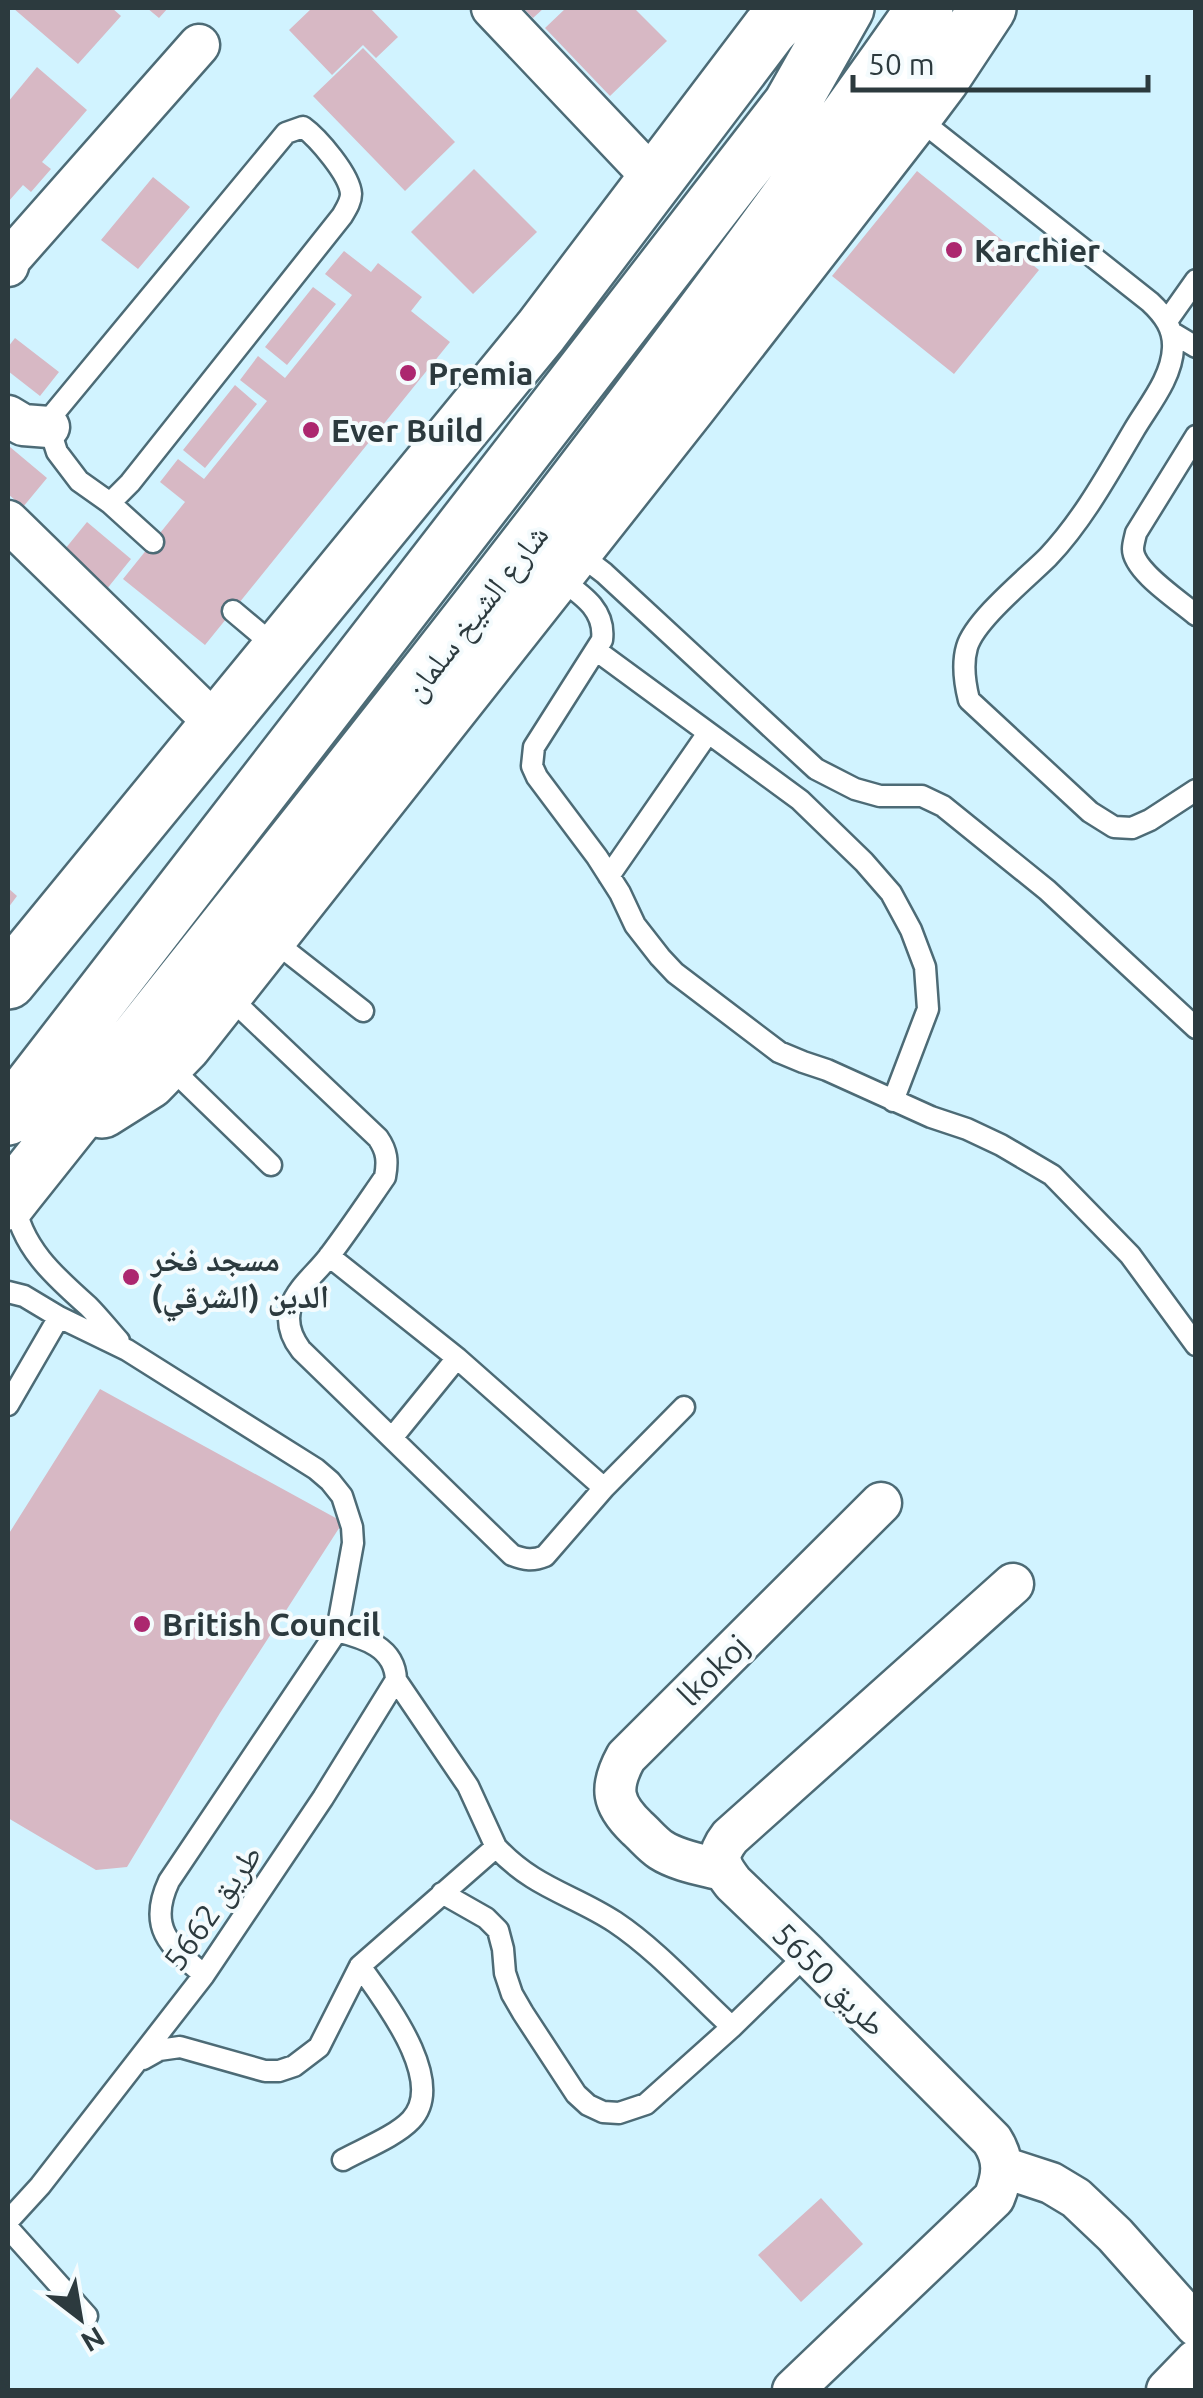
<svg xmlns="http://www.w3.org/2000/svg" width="1203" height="2398" viewBox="0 0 1203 2398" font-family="Ubuntu,'Noto Naskh Arabic',sans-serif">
<rect width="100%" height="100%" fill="#d1f3ff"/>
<path fill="#d7b8c4" d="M13 8H112L121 16 78 64Z
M147 8H168L159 18Z
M312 8H370L398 37 376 58 363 45 332 75 289 30Z
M523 8H544L533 18Z
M566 8H634L667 41 610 96 545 28Z
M363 48 455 142 405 191 313 96Z
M37 67 87 110 42 162 51 169 31 192 23 185 8 202V102Z
M474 169 537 232 473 294 411 232Z
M917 171 1039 270 954 374 832 276Z
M153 177 190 207 138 269 101 240Z
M344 251 371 272 378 263 422 297 411 311 450 342 205 645 123 579 185 502 160 482 178 459 204 479 267 401 240 380 258 356 285 378 352 295 325 274Z
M313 287 336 304 287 365 265 347Z
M15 338 59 372 40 396 8 371V347Z
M235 385 257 404 205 468 183 450Z
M10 447 47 478 23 507 8 494V450Z
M87 522 131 559 106 590 61 554Z
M8 888 17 896 8 908Z
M100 1389 343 1522 220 1713 127 1867 96 1870 8 1818V1535Z
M821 2198 863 2244 801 2302 758 2255Z"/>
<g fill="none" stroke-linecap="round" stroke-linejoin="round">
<defs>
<path id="service" d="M915 116 1150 302C1164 315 1174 329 1173 348 1172 378 1148 406 1134 430 1108 474 1083 520 1048 557 1027 578 975 620 967 647 962 664 965 684 969 700L1090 812 1114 827 1132 828 1150 820 1196 790
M1167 321 1196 280
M1171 332 1196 347
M1196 436 1136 533C1135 538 1133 544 1133 549 1133 571 1180 601 1196 615
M110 503 130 483 342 216C346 209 351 202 351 194 350 175 318 138 303 127L286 133 55 412 49 427 57 452 79 481 110 503 153 542
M574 550 604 573 816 769 855 789 880 796H922L943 806 1047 890 1196 1028
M556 576C579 593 606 608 602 640L534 747 532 766 537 777 597 857 620 893 635 925 660 957 675 973 779 1052 803 1062 827 1070 931 1117 967 1129 1001 1145 1052 1175 1130 1255 1196 1345
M233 611 277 648
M597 651 800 800 864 862 891 893 911 930 925 967 928 1009 893 1101
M609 876 708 733
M270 938 363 1011
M225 993 378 1138C387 1151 388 1161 385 1177 367 1203 349 1230 330 1255 318 1272 298 1286 291 1306 286 1322 291 1337 301 1350L512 1555C525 1560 533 1561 545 1556L604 1488 684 1407
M168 1065 271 1165
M14 1199C20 1246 54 1276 88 1306 99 1317 109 1330 119 1341
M329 1256 457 1358 604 1488
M8 1292 24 1296 59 1317 127 1350 316 1469 330 1481 342 1496 352 1527 353 1543 337 1631 169 1881C147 1928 170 1946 204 1975
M8 1405 59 1317
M392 1438 457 1358
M496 1847C534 1888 572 1894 615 1922 657 1950 695 1993 732 2027
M442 1893 486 1918 498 1930 503 1949 505 1973 512 1994 523 2013 576 2094 588 2105 603 2112 619 2113 646 2104 732 2027 807 1954
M143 2059 159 2050 180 2047 265 2071H279L294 2066 319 2047 360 1966 496 1847 468 1786 396 1680
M343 2160C363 2149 396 2136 411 2120 448 2081 383 1999 360 1966
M8 2221 40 2186 204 1975 323 1798 396 1680C395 1647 364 1638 337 1631
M8 2228 87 2316"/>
<path id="minor" d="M492 8 655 180
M8 266 10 259 199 45
M8 416 23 425 49 427
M8 521 216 724
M722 1870C703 1865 678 1861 661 1850 652 1844 645 1835 637 1828 612 1804 609 1788 626 1757L881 1503
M1002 2167 1051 2183 1076 2198 1115 2235 1196 2326
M793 2390 994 2198C1003 2176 1005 2160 992 2140L807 1954 733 1883C719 1865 715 1856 730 1837L1013 1584
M1167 2390 1196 2360"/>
<path id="primary" d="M8 981 541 331 769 30 789 8
M102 1110 148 1081 184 1044 688 406 914 115 941 79 988 8
M8 1117 791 105 846 8
M8 1202C320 810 637 419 925 8"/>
</defs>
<use href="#service" stroke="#4d6b76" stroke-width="25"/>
<use href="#minor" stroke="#4d6b76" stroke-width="45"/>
<use href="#primary" stroke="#4d6b76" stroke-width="60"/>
<use href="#service" stroke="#fff" stroke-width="20"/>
<use href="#minor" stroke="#fff" stroke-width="40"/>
<use href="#primary" stroke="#fff" stroke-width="55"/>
</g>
<g fill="#ac276f" stroke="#f4fbfd" stroke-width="4">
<circle cx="954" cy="250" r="10"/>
<circle cx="408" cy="373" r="10"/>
<circle cx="311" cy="430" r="10"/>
<circle cx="131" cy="1277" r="10"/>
<circle cx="142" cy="1624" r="10"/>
</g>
<g text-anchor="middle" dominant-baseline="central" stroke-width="8" stroke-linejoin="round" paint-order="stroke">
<g font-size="32" font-weight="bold" fill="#2c3a3e" stroke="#f4fbfd" text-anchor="start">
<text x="974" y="250">Karchier</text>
<text x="428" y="373">Premia</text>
<text x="331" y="430">Ever Build</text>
<text x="151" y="1259">مسجد فخر<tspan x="151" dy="37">الدين (الشرقي)</tspan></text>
<text x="162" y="1624">British Council</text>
</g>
<g font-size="32" fill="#2c3a3e" stroke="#f4fbfd">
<text transform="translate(475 612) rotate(-52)">شارع الشيخ سلمان</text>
<text transform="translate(713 1670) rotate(-45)">lkokoj</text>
<text transform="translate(212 1907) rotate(-55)">طريق 5662</text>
<text transform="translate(830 1979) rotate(45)">طريق 5650</text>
</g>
</g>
<rect width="1203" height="2398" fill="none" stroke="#2c3a3e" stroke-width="20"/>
<g transform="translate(80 2318) rotate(149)" stroke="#f4fbfd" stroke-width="8" paint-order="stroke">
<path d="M0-8L18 38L0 25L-18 38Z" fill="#2c3a3e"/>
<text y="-15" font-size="28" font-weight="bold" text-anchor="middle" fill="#2c3a3e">N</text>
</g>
<path d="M853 75v15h295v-15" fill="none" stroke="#2c3a3e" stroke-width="5"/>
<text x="868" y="75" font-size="30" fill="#2c3a3e" stroke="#f4fbfd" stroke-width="8" paint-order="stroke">50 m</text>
</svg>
